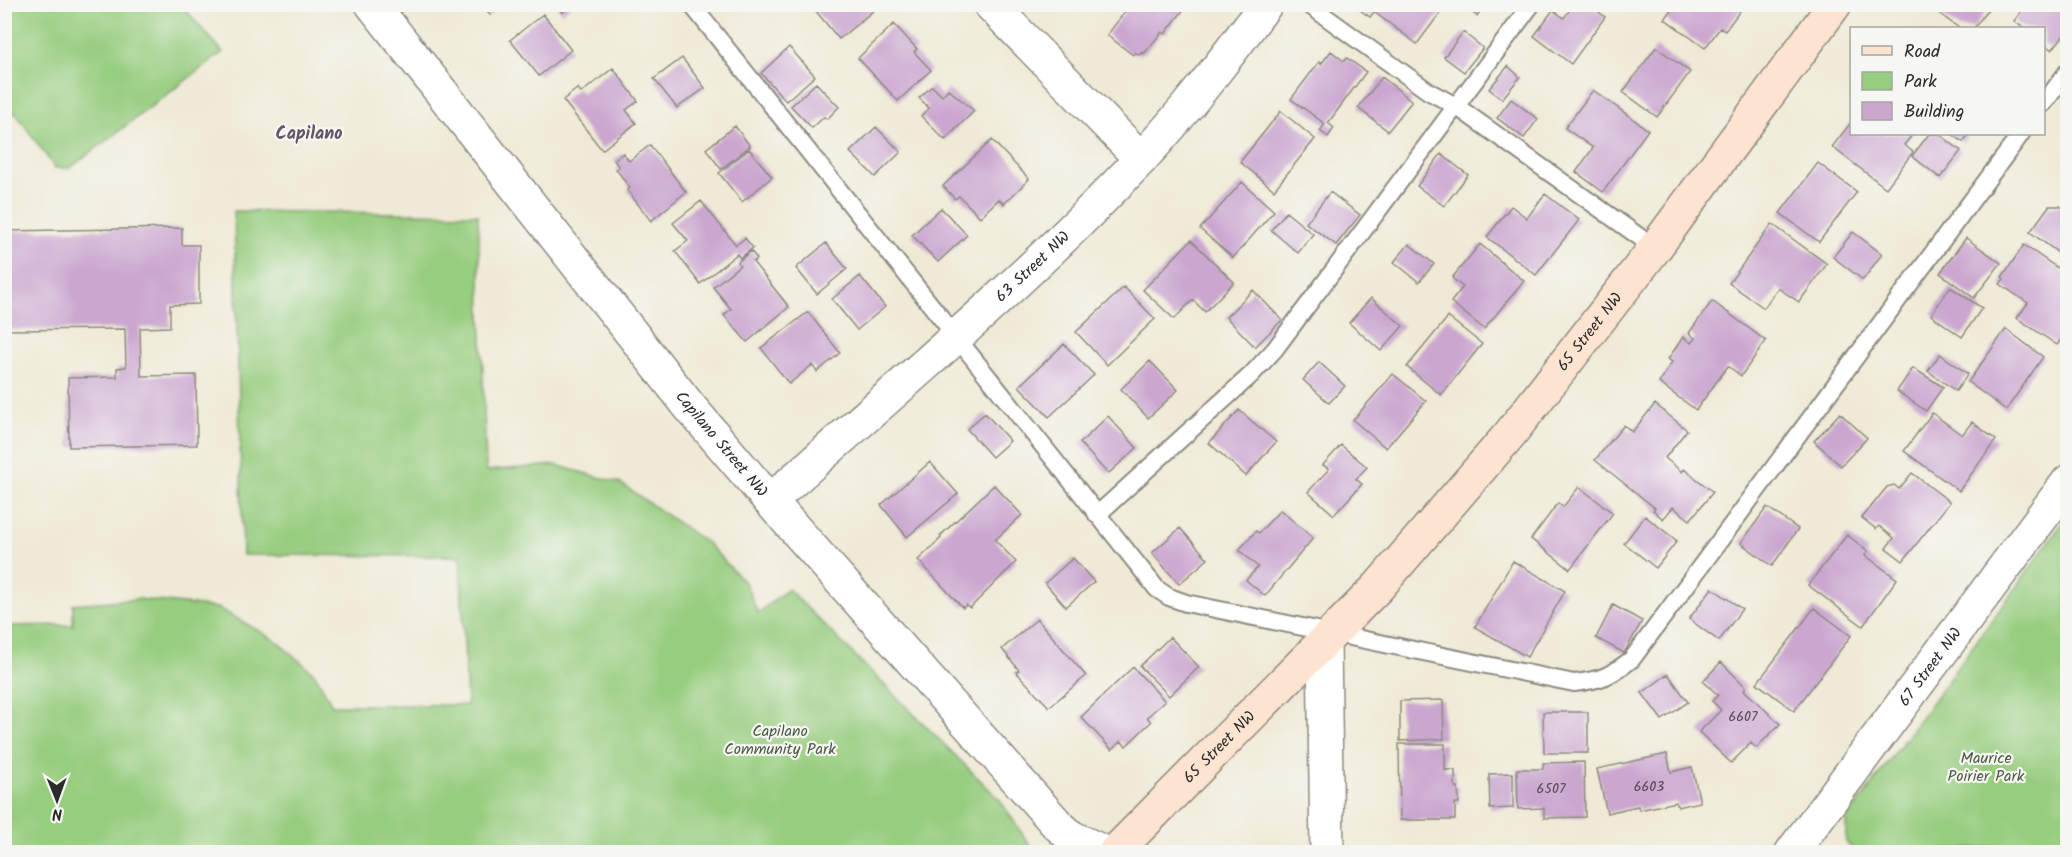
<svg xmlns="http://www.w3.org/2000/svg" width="2072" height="857" viewBox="0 0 2072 857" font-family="Kalam,sans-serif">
<rect width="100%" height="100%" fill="#f6f6f2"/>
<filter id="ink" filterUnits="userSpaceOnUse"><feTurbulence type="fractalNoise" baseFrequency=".0167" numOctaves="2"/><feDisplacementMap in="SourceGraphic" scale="12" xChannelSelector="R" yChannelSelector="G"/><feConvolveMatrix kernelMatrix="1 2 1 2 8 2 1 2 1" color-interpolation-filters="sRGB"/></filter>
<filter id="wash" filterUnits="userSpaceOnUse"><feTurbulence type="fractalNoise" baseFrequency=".008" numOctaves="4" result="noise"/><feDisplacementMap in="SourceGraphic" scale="24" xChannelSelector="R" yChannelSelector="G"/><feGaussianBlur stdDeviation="1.35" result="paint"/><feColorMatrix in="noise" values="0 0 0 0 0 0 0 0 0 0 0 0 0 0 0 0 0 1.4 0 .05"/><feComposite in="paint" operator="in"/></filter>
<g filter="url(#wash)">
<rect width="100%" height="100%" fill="#efead5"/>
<path fill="#97cd7f" stroke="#617c55" stroke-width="1.5" d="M4 5H181L223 52 70 168H55L15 112 5 121Z
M234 211 478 214 486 471 555 465 620 483 707 543 745 583 758 613 788 589 1000 800 1034 852H5V626L73 625V604L139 599 218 608 275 640 315 674 332 705H467L460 556 243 555Z
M2067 517V841L1928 852H1858L1846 842V820Z"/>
<g id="blocks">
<path fill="#cba7d0" d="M482 4H505L490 15Z
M555 4H573L562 13Z
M810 4H870L874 10 839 39Z
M1131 4H1188L1165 34 1162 32 1144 54 1142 52 1139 55 1135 52 1133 55 1107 35Z
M1364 4H1445L1446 5 1417 44 1374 12 1370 17 1360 10Z
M1462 4H1485L1477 16Z
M1574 4H1589L1605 17 1571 64 1534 36 1553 10 1564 18Z
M1676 4H1745L1725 31 1720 28 1705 48 1665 19Z
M1931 4H1992L1974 28H1959L1929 6Z
M2027 4H2051L2068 17V30L2052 50 2044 44V28H2024L2014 21Z
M543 14 571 50 539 76 510 40Z
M894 24 917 49 914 52 931 70 898 101 858 58Z
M1463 32 1483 48 1464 72 1444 57Z
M789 47 815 76 786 101 761 73Z
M1656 47 1690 72 1657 117 1623 92Z
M1331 51 1344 61 1347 58 1366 72 1328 123 1334 128 1328 137 1320 131 1325 124 1291 99 1319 62 1321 64Z
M682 58 705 88 677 108 654 79Z
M1508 66 1520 77 1502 99 1489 89Z
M613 68 638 101 626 110 636 123 602 150 563 100 578 88 581 93Z
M1382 77 1412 101 1388 131 1358 108Z
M816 83 839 107 827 119 824 117 812 128 791 106Z
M932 86 942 96 948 89 974 111 945 140 921 116 929 108 919 98Z
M1593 90 1648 130 1603 192 1576 172 1593 148 1565 128Z
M1511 99 1538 119 1524 138 1497 118Z
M1281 111 1315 139 1274 190 1240 162Z
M1852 121V134H1913L1904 145 1913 152 1886 188 1832 147Z
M735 126 750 146 721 169 706 149Z
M876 127 901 152 875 177 850 152Z
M1929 134H1939L1961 151 1940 178 1912 156Z
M1952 134H1969L1963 142Z
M992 140 1029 179 1004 204 999 199 980 217 959 196 955 199 943 186Z
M650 145 686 192 651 221 627 190 630 188 616 169 619 167 614 160 623 153 629 161Z
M749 149 772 177 742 202 719 173Z
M1441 154 1468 175 1444 206 1417 186Z
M1818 163 1857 192 1819 242 1780 213Z
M1242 182 1274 211 1233 258 1200 229Z
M1330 192 1360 215 1336 245 1306 223Z
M1545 194 1579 220 1536 275 1487 237 1511 206 1527 218Z
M701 201 736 245 745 238 753 248 740 258 737 254 700 284 675 251 688 241 673 223Z
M2049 206H2060L2068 212V260L2030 232Z
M941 208 967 235 938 262 912 235Z
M1286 212 1313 234 1298 253 1271 230Z
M1772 224 1827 264 1799 302 1778 288 1764 308 1729 283Z
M182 228V245H199V304L170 305V327L140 328 141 376 196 375 197 445 69 447 68 378 117 377V368L126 367 125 329 4 330V231Z
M1853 232 1882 254 1863 280 1833 257Z
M1966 238 2001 263 1974 298 1940 273Z
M1191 240 1234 282 1205 312 1193 300 1174 319 1143 290Z
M826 243 847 269 817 294 796 268Z
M1409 244 1434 264 1419 282 1394 262Z
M1480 244 1524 281 1484 329 1451 302 1463 287 1452 278Z
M2024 245 2063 272 2062 274 2068 277V330L2057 345 2017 318 2028 303 2000 284 2004 279 2002 277Z
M751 251 757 259 753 262 789 307 747 342 724 315 731 309 713 287 740 265 738 262Z
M860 276 885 307 857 330 832 299Z
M1124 287 1155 319 1107 365 1076 332Z
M1950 287 1982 308 1962 337 1931 315Z
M1253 290 1282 320 1255 347 1226 317Z
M1371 298 1403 326 1381 351 1349 323Z
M1712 301 1766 341 1741 376 1728 366 1696 410 1659 383 1672 362 1668 359 1683 337 1691 343 1695 338 1689 333Z
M808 312 840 353 817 372 812 365 789 384 761 348Z
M1448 317 1482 344 1441 395 1407 367Z
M2006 329 2043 357 2006 410 1968 382Z
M1064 344 1094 375 1049 417 1019 386Z
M1940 354 1968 374 1956 391 1928 371Z
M1150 361 1178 390 1148 418 1121 389Z
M1319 362 1345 386 1329 403 1303 380Z
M1913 368 1943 387 1926 411 1897 391Z
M1393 374 1426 401 1386 448 1353 420Z
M1655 404 1687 430 1665 458 1682 472 1684 469 1713 492 1690 520 1673 507 1663 519 1653 510 1655 508 1595 460 1624 425 1632 432Z
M1239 410 1276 442 1246 476 1209 443Z
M985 413 1010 441 992 457 967 429Z
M1840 413 1867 438 1841 466 1814 441Z
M1932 413 1962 435 1972 422 1996 440 1959 491 1904 451Z
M1108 416 1137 448 1108 474 1080 443Z
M1341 445 1367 467 1356 479 1362 484 1334 515 1308 492 1329 469 1323 465Z
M930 462 958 494 907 537 881 505Z
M1912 473 1950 502 1903 561 1886 548 1894 538 1879 526 1876 529 1862 518 1887 487 1894 485 1899 489Z
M994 485 1022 515 995 540 1016 562 970 608 966 605 963 608 918 560 941 538 940 536Z
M1579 487 1613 513 1570 569 1531 539 1558 503 1563 507Z
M1767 507 1798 529 1772 566 1741 543Z
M1280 510 1313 538 1265 596 1246 580 1258 567 1239 550 1256 531 1259 533Z
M1645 516 1677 541 1656 568 1624 543Z
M1180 528 1208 559 1179 584 1152 553Z
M1847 535 1868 551 1865 555 1897 579 1863 626 1808 585Z
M1073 558 1094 582 1066 607 1045 583Z
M1513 561 1565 591 1527 657 1475 627Z
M1712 588 1742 609 1719 641 1689 619Z
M1613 605 1642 621 1624 653 1596 638Z
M1814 608 1851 636 1794 711 1757 683Z
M1037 619 1086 676 1049 707 1016 672 1019 670 1002 649Z
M1170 637 1199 667 1169 696 1140 666Z
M1721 662 1746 687 1744 690 1780 724 1756 748 1751 743 1731 763 1699 732 1721 710 1712 701 1718 695 1703 681Z
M1133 667 1165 701 1147 717 1151 722 1126 746 1121 741 1112 750 1081 717Z
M1668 674 1688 702 1662 720 1642 693Z
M1443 700 1444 739 1400 741V701Z
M1543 712H1588V753H1544Z
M1399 744H1445V770H1455V787H1458L1459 803H1455V820H1400Z
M1667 754 1671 772 1692 767 1700 802 1678 807 1676 802 1639 810 1638 806 1607 813 1597 769Z
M1584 762 1585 817 1544 818V808L1518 809 1517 769H1543V763Z
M1513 773V808L1490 809 1489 774Z"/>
</g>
</g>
<g filter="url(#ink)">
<use href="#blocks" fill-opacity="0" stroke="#8d8a80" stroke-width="1.5"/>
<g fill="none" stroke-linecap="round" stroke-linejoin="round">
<defs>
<path id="lane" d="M691 4 1157 589 1169 597 1186 603 1574 683C1602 680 1610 676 1632 659L2021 134
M1308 4 1428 91 1456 106 1655 248
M2044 103 2068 71
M1097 515 1251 375 1275 349 1532 4"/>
<g id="street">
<path id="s1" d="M372 4 689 406 770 501 1056 823 1071 837 1103 852"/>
<path d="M990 4 1141 159"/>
<path id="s2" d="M770 501C896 389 1025 282 1140 160 1186 111 1226 58 1266 4"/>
<path d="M1324 642 1327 852"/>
<path id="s3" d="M1792 852 2068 482"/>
</g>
<g id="secondary">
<path id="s4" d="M1115 852 1378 587 1510 434 1655 248 1835 4"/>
</g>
</defs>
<use href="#lane" stroke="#8d8a80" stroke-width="20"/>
<use href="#street" stroke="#8d8a80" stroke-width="36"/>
<use href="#secondary" stroke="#8d8a80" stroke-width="36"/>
<use href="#lane" stroke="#fff" stroke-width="16"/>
<use href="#street" stroke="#fff" stroke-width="33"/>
<use href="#secondary" stroke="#fde4d0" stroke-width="33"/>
</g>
</g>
<g text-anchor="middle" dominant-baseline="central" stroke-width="4.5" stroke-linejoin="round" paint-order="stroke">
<g font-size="14" fill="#534a54">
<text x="1743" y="717">6607</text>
<text x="1649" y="787">6603</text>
<text x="1551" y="789">6507</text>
</g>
<g font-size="16" fill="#2b2b2b" stroke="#f6f6f2">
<text stroke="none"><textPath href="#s2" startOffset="352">63 Street NW</textPath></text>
<text stroke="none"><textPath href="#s4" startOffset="705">65 Street NW</textPath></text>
<text stroke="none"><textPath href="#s1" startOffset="562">Capilano Street NW</textPath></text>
<text stroke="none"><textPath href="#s3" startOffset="231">67 Street NW</textPath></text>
<text stroke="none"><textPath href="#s4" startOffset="148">65 Street NW</textPath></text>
</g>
<g font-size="16" fill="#4b5c44" stroke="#f6f6f2">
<text x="780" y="731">Capilano<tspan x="780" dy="18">Community Park</tspan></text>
<text x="1986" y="758">Maurice<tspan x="1986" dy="18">Poirier Park</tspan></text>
</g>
<g font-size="18" font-weight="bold" fill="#635665" stroke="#f6f6f2">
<text x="309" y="134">Capilano</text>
</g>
</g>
<rect width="2072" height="857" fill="none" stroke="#f6f6f2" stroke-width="24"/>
<rect x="1850" y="27" width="195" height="108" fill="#f6f6f2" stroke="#a5a5a2" stroke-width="1.5"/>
<rect x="1862" y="46" width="30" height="9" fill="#fde4d0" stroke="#a5a5a2" stroke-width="1.5"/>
<text x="1904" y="57" font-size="18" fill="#2b2b2b">Road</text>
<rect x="1862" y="72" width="30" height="18" fill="#97cd7f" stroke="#a5a5a2" stroke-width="1.5"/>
<text x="1904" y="87" font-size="18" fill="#2b2b2b">Park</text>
<rect x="1862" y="102" width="30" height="18" fill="#cba7d0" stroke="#a5a5a2" stroke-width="1.5"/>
<text x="1904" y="117" font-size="18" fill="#2b2b2b">Building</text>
<g transform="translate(57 800) rotate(179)" stroke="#f6f6f2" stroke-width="4.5" paint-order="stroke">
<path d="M0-4.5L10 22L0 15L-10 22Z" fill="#2b2b2b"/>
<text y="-9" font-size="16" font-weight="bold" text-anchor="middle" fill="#2b2b2b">N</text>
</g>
</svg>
